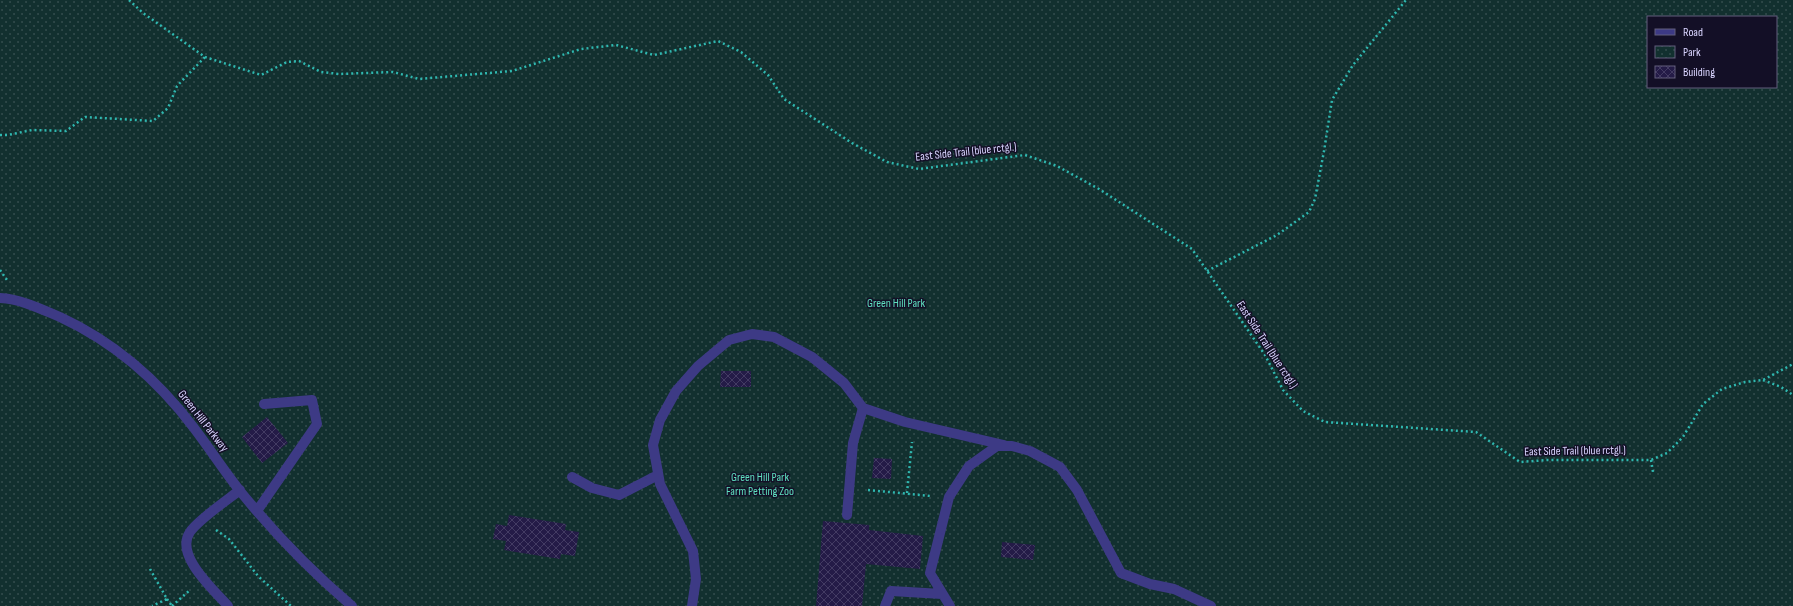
<svg xmlns="http://www.w3.org/2000/svg" width="1793" height="606" viewBox="0 0 1793 606" font-family="'Sofia Sans Condensed',sans-serif">
<defs>
<pattern id="park-dots" width="8" height="8" patternUnits="userSpaceOnUse"><rect width="8" height="8" fill="#12302f"/><path d="M2 2h.1M6 6h.1" fill="none" stroke="#344d4e" stroke-width="1.8" stroke-linecap="round"/></pattern>
<pattern id="building-cross-hatch" width="8" height="8" patternUnits="userSpaceOnUse"><rect width="8" height="8" fill="#241b47"/><path d="M0 0l8 8M0 8l8-8" fill="none" stroke="#433b63"/></pattern>
</defs>
<rect width="100%" height="100%" fill="#130f26"/>
<path fill="url(#park-dots)" fill-rule="evenodd" d="M0 0H1793V606H0ZM1648 17H1776V87H1648Z"/>
<path fill="url(#building-cross-hatch)" d="M721 371H751V387H720Z
M267 417 288 443 262 463 242 437Z
M874 458 892 459 891 479 872 478Z
M509 515 566 524 565 530 579 532 575 556 561 554 560 559 504 550 506 541 493 539 496 524 507 526Z
M823 521 869 525V530L923 536 920 569 866 564 862 606H816Z
M1002 542 1035 545 1033 560 1001 557Z"/>
<g fill="none" stroke-linecap="round" stroke-linejoin="round">
<path stroke="#2fb8b0" stroke-width="2.5" stroke-dasharray="2 3" stroke-linecap="butt" d="M129 0 143 13 205 57 261 75 287 62 299 61 321 72 339 74 393 72 419 79 512 71 581 49 616 45 654 55 718 41 741 52 768 75 784 99 852 143 887 162 919 169 1025 155 1057 166 1099 189 1192 249 1265 355 1283 390 1303 411 1325 422 1476 432 1520 462 1547 460H1651L1667 453 1683 437 1703 404 1722 389 1745 382 1763 380 1793 364
M0 135H8L32 130 66 131 85 117 153 121 168 108 177 86 205 57
M0 270 7 280
M1207 271 1277 235 1309 212 1315 199 1324 151 1332 100 1353 65 1406 0
M1763 380 1781 387 1793 395
M1651 460 1653 472
M868 490 931 496
M907 493 912 442
M216 530 229 539 258 576 291 606
M150 569 167 599 152 606
M167 599 172 606
M172 606 190 590"/>
<path stroke="#3d3a85" stroke-width="10" d="M0 298C21 299 41 309 60 317 114 342 158 380 194 428 210 449 224 471 240 491 274 533 312 572 352 606
M863 408 905 422 1004 445
M572 477 592 488 619 495 658 475
M257 511 317 424 312 400 264 404
M228 606C214 590 174 555 190 532 198 520 227 500 240 490
M692 606 696 579 693 551 660 484 653 445 660 420 676 391 698 366 729 340 752 334 774 337 812 357 844 383 863 408 853 443 847 515
M885 606 891 591 942 594
M950 606 930 573 949 497 969 466 997 446H1012L1030 451 1060 467 1077 490 1121 573 1150 584 1174 589 1211 606"/>
</g>
<g text-anchor="middle" dominant-baseline="central" stroke-width="3" stroke-linejoin="round" paint-order="stroke">
<g font-size="12" fill="#d9d4ff" stroke="#130f26">
<text transform="translate(966 152) rotate(-6)">East Side Trail (blue rctgl.)</text>
<text transform="translate(1267 345) rotate(57)">East Side Trail (blue rctgl.)</text>
<text transform="translate(203 421) rotate(52)">Green Hill Parkway</text>
<text transform="translate(1575 451) rotate(-1)">East Side Trail (blue rctgl.)</text>
</g>
<g font-size="12" fill="#5fe0c0" stroke="#130f26">
<text x="896" y="303">Green Hill Park</text>
<text x="760" y="477">Green Hill Park<tspan x="760" dy="14">Farm Petting Zoo</tspan></text>
</g>
</g>
<rect x="1647" y="16" width="130" height="72" fill="#130f26" stroke="#625e7d"/>
<rect x="1655" y="29" width="20" height="6" fill="#3d3a85" stroke="#625e7d"/>
<text x="1683" y="36" font-size="12" fill="#d9d4ff">Road</text>
<rect x="1655" y="46" width="20" height="12" fill="url(#park-dots)" stroke="#625e7d"/>
<text x="1683" y="56" font-size="12" fill="#d9d4ff">Park</text>
<rect x="1655" y="66" width="20" height="12" fill="url(#building-cross-hatch)" stroke="#625e7d"/>
<text x="1683" y="76" font-size="12" fill="#d9d4ff">Building</text>
</svg>
